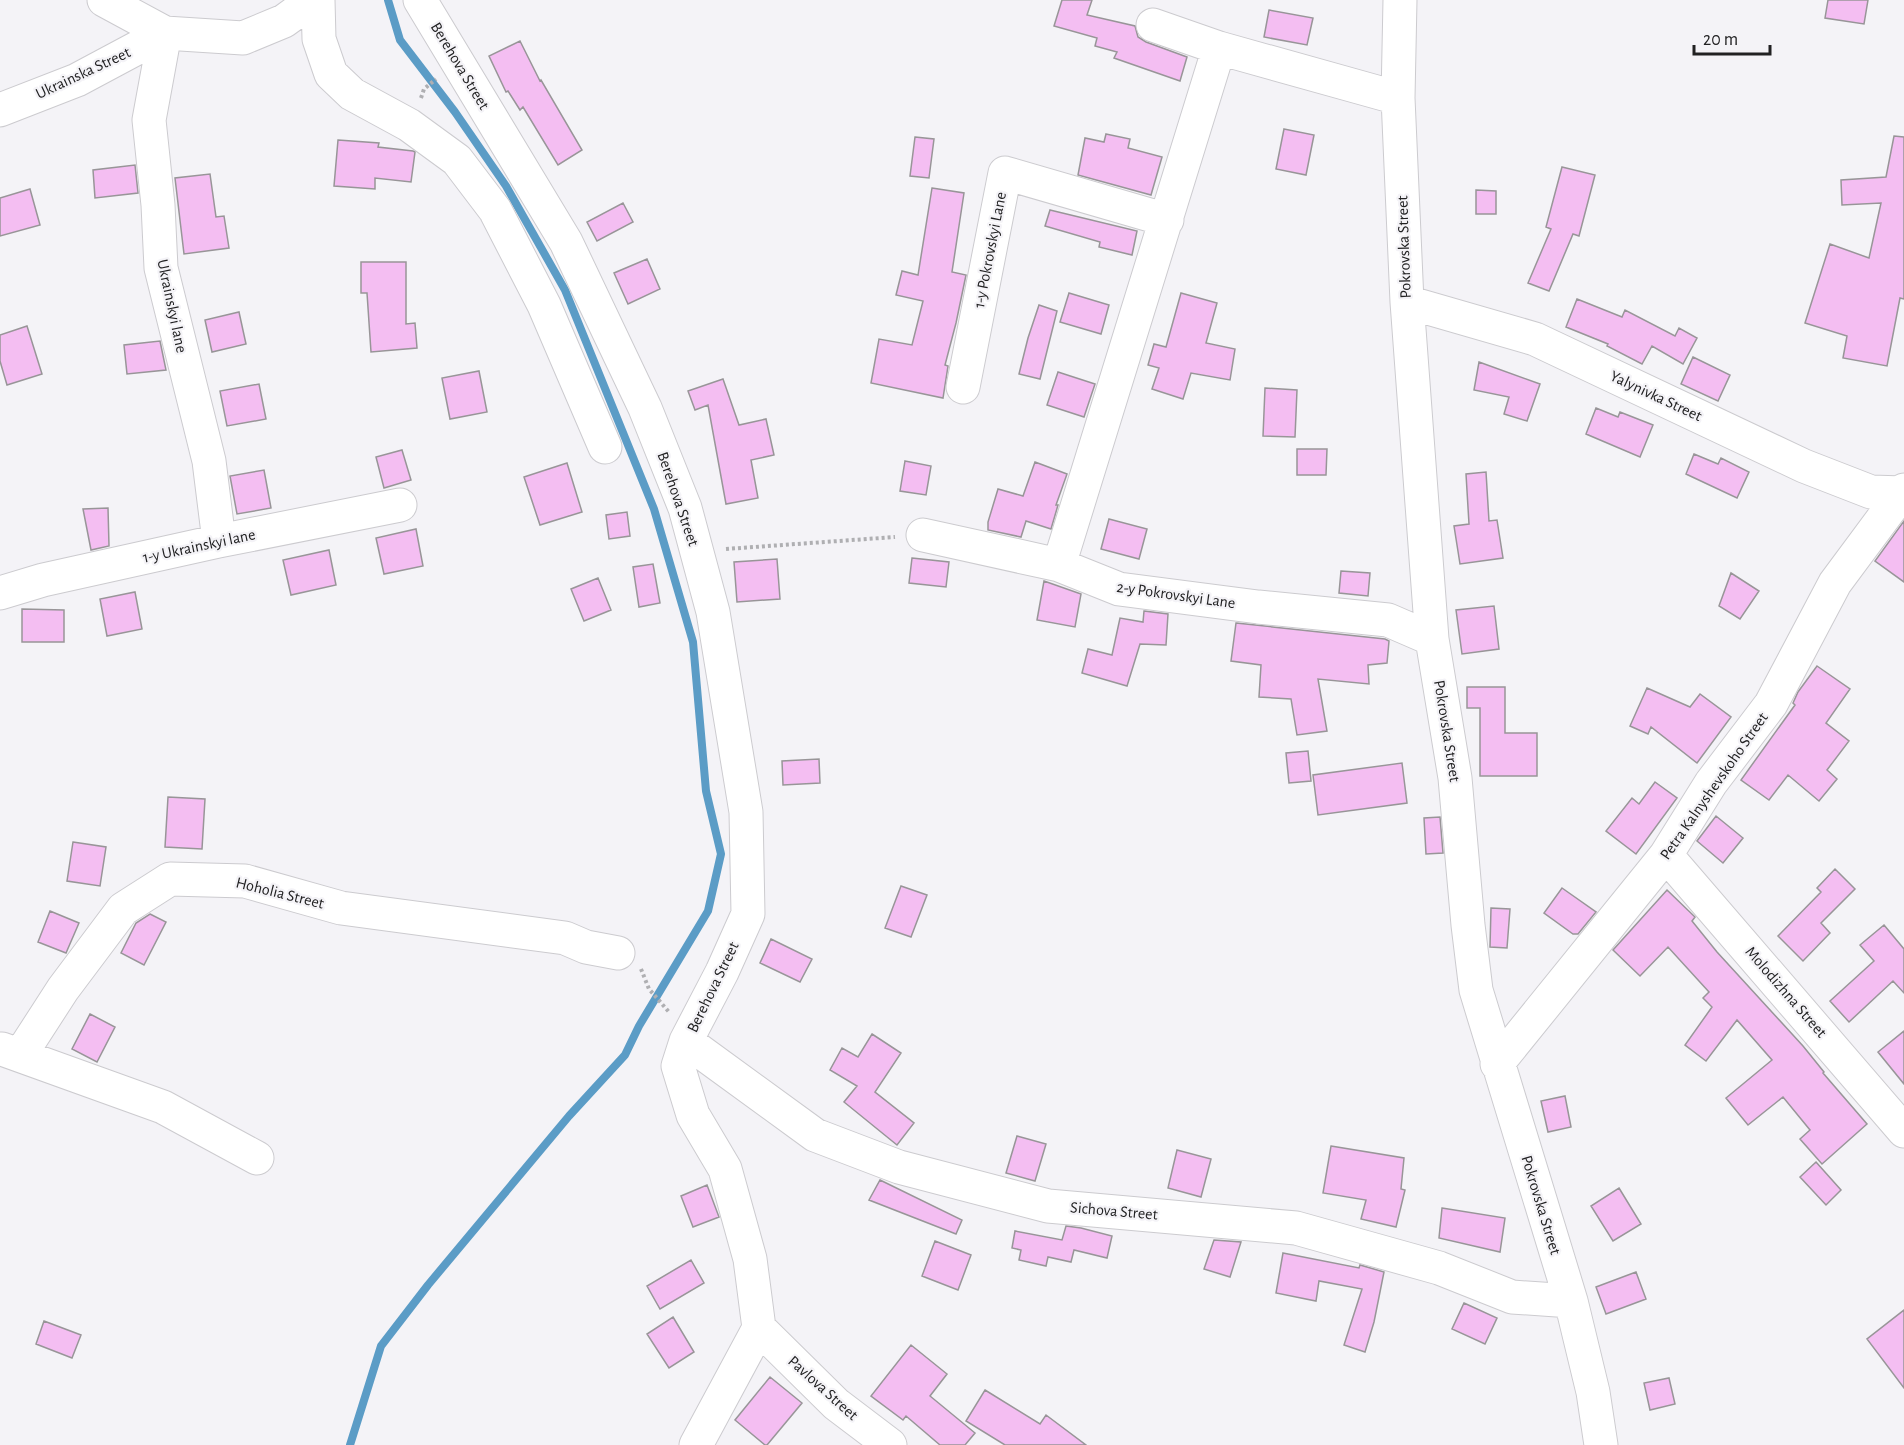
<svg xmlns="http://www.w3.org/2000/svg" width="1904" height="1445" viewBox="0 0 1904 1445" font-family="'Alegreya Sans',sans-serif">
<rect width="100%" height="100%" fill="#f4f3f7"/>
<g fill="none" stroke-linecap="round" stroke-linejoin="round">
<path stroke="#5b9cc6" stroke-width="8" d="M350 1445 381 1346 428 1285 569 1116 625 1055 639 1026 708 911 721 854 706 791 693 642 654 509 565 290 506 186 455 112 400 40 388 0"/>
</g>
<path fill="#f4bef2" stroke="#989598" stroke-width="1.5" d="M1062 0H1092L1087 15 1135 26 1138 37 1146 42 1187 57 1180 81 1114 58 1117 52 1095 46 1097 38 1054 26Z
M1828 0H1868L1864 24 1825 18Z
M1269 10 1313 18 1307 45 1264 37Z
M520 41 540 81 541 80 582 150 558 165 523 107 520 110 508 91 506 92 489 56Z
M1284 129 1314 135 1306 175 1276 169Z
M1106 134 1130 139 1128 148 1162 157 1151 195 1078 175 1085 138 1104 142Z
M1894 136 1904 137V299L1900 298 1887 366 1843 358 1847 336 1805 323 1830 244 1869 258 1881 203 1842 205 1841 180 1886 177Z
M915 137 934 139 929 178 910 176Z
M338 140 379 143 378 147 413 151 415 152 411 182 375 178V189L334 186Z
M135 165 138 193 95 198 93 170Z
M1562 167 1595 175 1579 236 1573 234 1549 291 1528 283 1551 229 1546 227Z
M210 174 216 217 224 216 229 248 184 254 175 178Z
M932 188 964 193 952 272 966 275 956 323 945 365 948 366 943 398 871 383 879 339 912 345 923 301 896 295 902 271 918 275Z
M30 189 40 225 0 236V198Z
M1476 190 1496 191V214H1476Z
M623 203 633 222 597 241 587 222Z
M1050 210 1137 231 1132 255 1099 247 1100 242 1045 226Z
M647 259 660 289 628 304 614 273Z
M361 262H406V324L415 323 417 348 371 352 367 293H361Z
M1069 293 1109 305 1101 334 1060 322Z
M1181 293 1217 303 1206 343 1235 349 1230 380 1191 373 1183 399 1152 389 1159 368 1148 365 1154 344 1166 347Z
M1577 299 1622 317 1625 310 1675 336 1679 328 1697 338 1683 364 1652 346 1642 364 1607 346 1608 344 1566 327Z
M1039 305 1057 311 1040 379 1019 374 1028 338Z
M239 312 246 344 212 352 205 320Z
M27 326 42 374 7 385 0 361V335Z
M160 341 166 370 127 374 124 345Z
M1693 357 1730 375 1718 401 1681 384Z
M1479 362 1540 384 1527 421 1504 414 1509 397 1474 390Z
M479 371 487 412 450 419 442 378Z
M1058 372 1095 384 1084 417 1047 405Z
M723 379 739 425 766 419 774 455 751 460 758 498 726 504 708 405 695 410 688 391Z
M259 384 266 419 227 426 220 391Z
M1265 388 1297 390 1295 437 1263 436Z
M1596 408 1618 417 1620 412 1653 425 1640 457 1586 434Z
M1297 449H1327L1326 475H1297Z
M402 450 411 480 384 488 376 457Z
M1694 454 1718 464 1721 458 1749 472 1737 498 1686 474Z
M905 461 931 466 926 495 900 491Z
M1035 462 1067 474 1056 505H1058L1051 529 1026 521 1021 537 988 530V522L998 489 1023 496Z
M567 463 582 512 540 525 524 477Z
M264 470 271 508 237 514 230 476Z
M1486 472 1489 521 1497 520 1503 558 1460 564 1454 526 1469 524 1466 474Z
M108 508 109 546 91 550 83 509Z
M627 512 630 536 609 539 606 515Z
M1109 519 1147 529 1139 559 1101 549Z
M1904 521V582L1875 561Z
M416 529 423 566 384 574 376 538Z
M329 550 336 585 291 595 283 560Z
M912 558 949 562 946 587 909 583Z
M777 559 780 599 737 602 734 562Z
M653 564 660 603 639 607 633 567Z
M1341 571 1370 573 1368 596 1339 593Z
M1731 573 1759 591 1740 619 1719 606Z
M598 578 611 610 584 621 571 589Z
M1044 581 1081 594 1075 627 1037 620Z
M135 592 142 629 107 636 100 599Z
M1494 606 1499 649 1462 654 1456 610Z
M22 609 64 610V642H22Z
M1144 611 1168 614 1166 645 1140 644 1127 686 1082 673 1088 649 1112 655 1120 618 1143 622Z
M1236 623 1385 639 1389 641 1387 663 1368 665 1369 684 1318 679 1327 731 1297 735 1291 699 1259 697 1261 665 1231 661Z
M1817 666 1850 689 1826 723 1849 741 1827 770 1837 779 1819 801 1788 775 1769 800 1741 780 1795 705 1793 703 1798 692Z
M1467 687H1505V733H1537V776H1480V708H1467Z
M1647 688 1690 707 1700 694 1731 717 1697 763 1651 727 1648 734 1630 726Z
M1308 751 1311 781 1289 783 1286 753Z
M819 759 820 783 783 785 782 761Z
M1402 763 1407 803 1318 815 1313 775Z
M1655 782 1677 798 1636 854 1606 831 1632 798 1639 804Z
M168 797 205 799 202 849 165 847Z
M1716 816 1743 838 1723 863 1697 841Z
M1440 817 1443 853 1426 854 1424 818Z
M73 842 106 847 100 886 67 881Z
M1835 869 1855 889 1821 923 1830 933 1803 961 1778 936 1821 892 1817 888Z
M901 886 927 895 911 937 885 928Z
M1562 888 1596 912 1578 934H1573L1544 913Z
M1667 890 1695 917 1692 921 1717 952 1803 1046 1824 1072 1823 1073 1867 1124 1822 1164 1800 1139 1810 1130 1783 1097 1748 1125 1726 1098 1772 1060 1737 1020 1706 1061 1685 1045 1712 1007 1703 998 1709 992 1668 947 1640 976 1613 950Z
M1491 908 1510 909 1507 948 1490 947Z
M50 911 79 923 66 953 38 942Z
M150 914 166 922 144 965 121 953 136 923Z
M1884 925 1904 949V993L1893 981 1849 1022 1830 1001 1874 961 1860 945Z
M771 939 812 959 800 982 760 963Z
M90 1014 115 1027 97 1062 72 1049Z
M1904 1031V1084L1878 1052Z
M872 1034 901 1053 875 1092 914 1123 897 1145 844 1102 857 1086 830 1070 842 1048 858 1057Z
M1565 1096 1571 1127 1548 1132 1541 1101Z
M1017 1136 1046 1144 1035 1181 1006 1173Z
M1331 1146 1404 1158 1401 1189 1405 1190 1396 1227 1361 1219 1366 1200 1323 1193Z
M1177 1150 1211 1159 1201 1197 1168 1188Z
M1816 1162 1841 1190 1826 1205 1800 1177Z
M880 1180 962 1220 956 1234 869 1200Z
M707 1185 719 1217 693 1227 681 1196Z
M1619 1188 1641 1224 1613 1241 1591 1206Z
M1442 1208 1505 1218 1500 1252 1439 1238Z
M1066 1226 1081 1228 1112 1236 1107 1258 1074 1250 1071 1262 1048 1257 1046 1266 1019 1260 1021 1250 1012 1248 1015 1231 1062 1240Z
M1214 1240 1241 1242 1230 1277 1204 1269Z
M935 1241 971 1255 958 1290 922 1276Z
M1283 1253 1359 1268 1360 1265 1384 1272 1374 1322 1365 1352 1344 1345 1362 1289 1319 1281 1316 1301 1276 1293Z
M691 1260 704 1283 660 1309 647 1286Z
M1636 1272 1646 1299 1606 1314 1596 1287Z
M1464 1303 1497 1318 1485 1344 1452 1329Z
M1904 1310V1388L1867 1339Z
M673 1317 694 1352 669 1368 647 1334Z
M44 1321 81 1335 72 1358 36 1344Z
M911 1345 947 1374 930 1396 975 1433 965 1445H940L906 1416 903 1420 871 1396Z
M770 1377 802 1403 767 1445H765L735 1420Z
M1669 1378 1675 1404 1650 1410 1644 1383Z
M985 1390 1040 1424 1046 1415 1086 1445H1005L966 1421Z"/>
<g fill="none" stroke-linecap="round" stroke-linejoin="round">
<defs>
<path id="minor" d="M104 0 165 33 243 38 284 21 313 0
M318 0 319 39 331 74 352 94 409 125 457 160 495 210 544 305 605 447
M420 0 566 242 645 408 685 508 713 612 746 812 748 914 722 972 686 1041 678 1066 693 1115 725 1169 750 1259 759 1328 696 1445
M1400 0 1398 98 1407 302 1432 639 1455 778 1468 925 1476 990 1571 1301 1593 1392 1601 1445
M1153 25 1219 48 1398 98
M165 33 149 120 158 205 161 268 209 461 219 541
M0 110 77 80 165 33
M1407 302 1535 339 1804 466 1871 492 1904 493
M963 387 1005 173 1167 220
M923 535 1059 565 1119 589 1258 607 1388 620 1432 639
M1059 565 1219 48
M0 593 43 580 219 541 400 505
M1666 855 1904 1131
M686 1041 815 1135 899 1167 1048 1206 1296 1228 1439 1268 1512 1297 1571 1301
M2 1049 163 1107 257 1158
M21 1054 63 989 123 909 170 879 245 881 341 908 565 938 586 947 618 953
M1497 1064 1666 855 1711 783 1771 704 1835 583 1904 490
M759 1328 836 1404 890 1445"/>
</defs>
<use href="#minor" stroke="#cccbcf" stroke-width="35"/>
<path stroke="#afafb2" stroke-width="4" stroke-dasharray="3 3" stroke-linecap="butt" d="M421 98 424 89 436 79
M726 549 895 537
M641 969 649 989 669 1012"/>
<use href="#minor" stroke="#fff" stroke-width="33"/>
</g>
<g text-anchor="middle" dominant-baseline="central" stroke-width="4.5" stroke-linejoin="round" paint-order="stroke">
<g font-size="16" fill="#212122" stroke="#f4f3f7">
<text transform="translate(460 66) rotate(59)">Berehova Street</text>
<text transform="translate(83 73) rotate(-25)">Ukrainska Street</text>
<text transform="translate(1404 247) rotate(-92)">Pokrovska Street</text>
<text transform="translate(990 250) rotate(-79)">1-y Pokrovskyi Lane</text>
<text transform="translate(172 306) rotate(78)">Ukrainskyi lane</text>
<text transform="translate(1656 396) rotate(25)">Yalynivka Street</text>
<text transform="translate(678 499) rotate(71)">Berehova Street</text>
<text transform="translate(199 546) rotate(-12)">1-y Ukrainskyi lane</text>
<text transform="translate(1176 595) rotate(8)">2-y Pokrovskyi Lane</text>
<text transform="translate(1447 731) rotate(81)">Pokrovska Street</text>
<text transform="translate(1714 786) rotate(-55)">Petra Kalnyshevskoho Street</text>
<text transform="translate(280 893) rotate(14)">Hoholia Street</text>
<text transform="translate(713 987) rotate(-64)">Berehova Street</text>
<text transform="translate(1786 992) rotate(49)">Molodizhna Street</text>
<text transform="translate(1541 1205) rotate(73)">Pokrovska Street</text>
<text transform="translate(1114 1211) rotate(5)">Sichova Street</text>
<text transform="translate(823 1388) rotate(42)">Pavlova Street</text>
</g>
</g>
<path d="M1694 45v9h76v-9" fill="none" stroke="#212122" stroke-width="3"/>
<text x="1703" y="45" font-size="18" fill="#212122" stroke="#f4f3f7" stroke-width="4.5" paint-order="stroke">20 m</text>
</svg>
